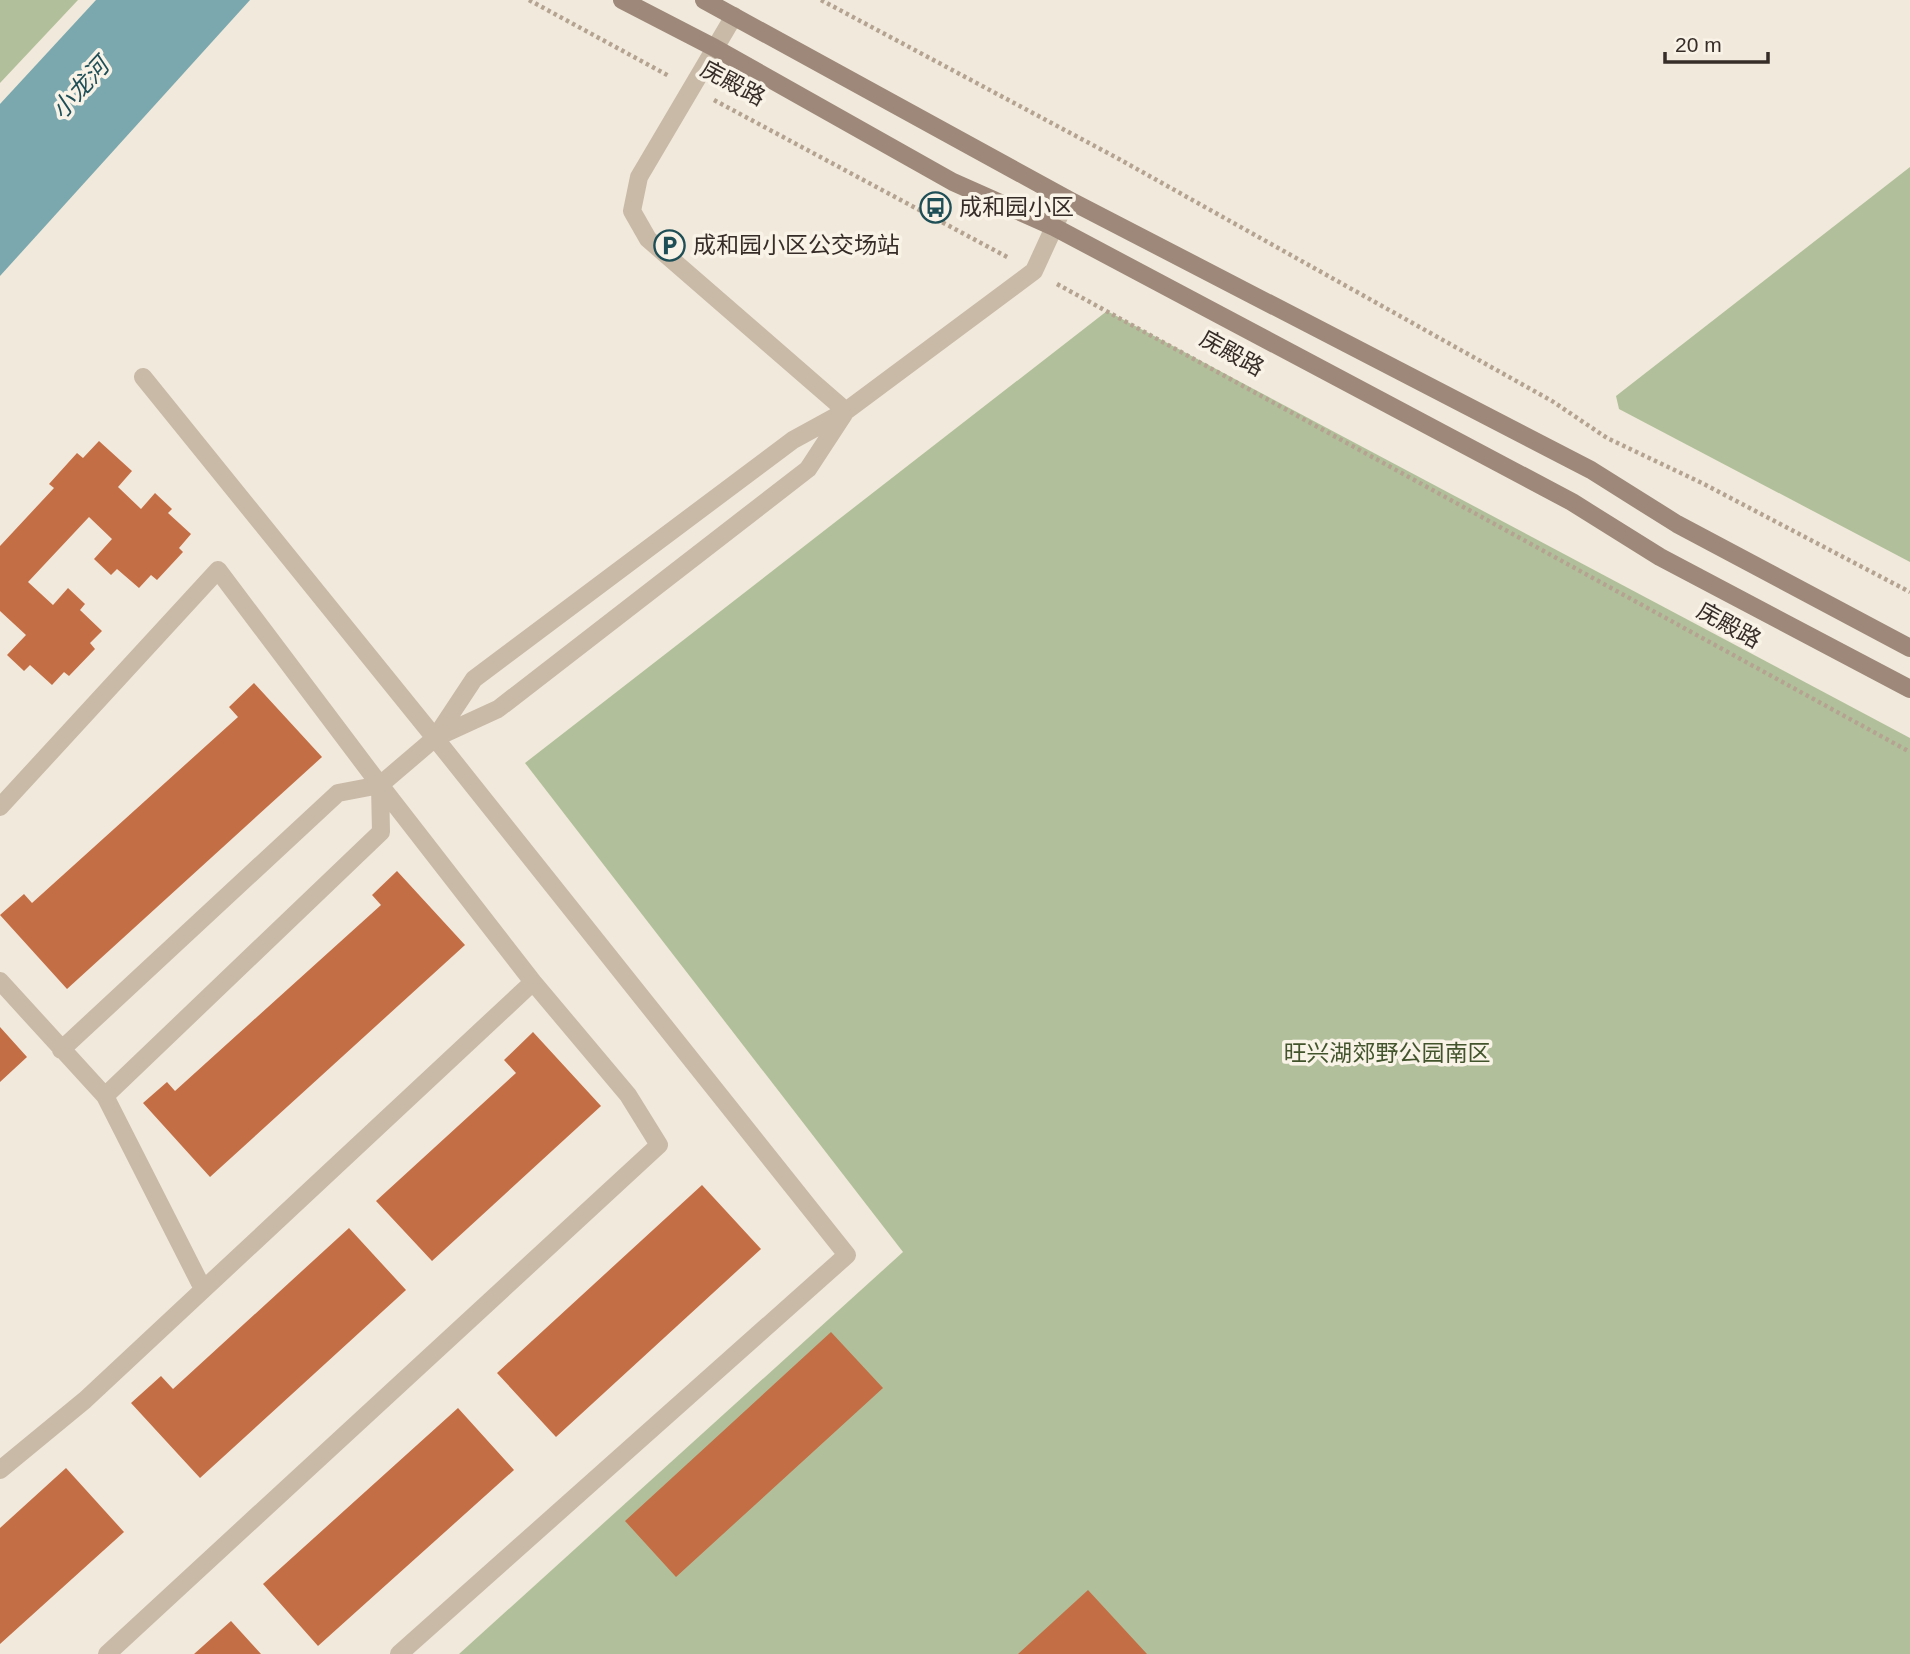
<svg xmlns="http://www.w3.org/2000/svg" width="1910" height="1654" viewBox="0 0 1910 1654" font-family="Helvetica,'Noto Sans SC',sans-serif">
<rect width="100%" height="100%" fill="#f1e9db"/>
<path fill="#b1c09b" d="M0 0H78L0 83Z
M1910 167V562L1619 409 1616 396Z
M1107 311 1910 738V1654H459L903 1252 525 763Z"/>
<path fill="#7aa8ae" d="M96 0H250L0 276V104Z"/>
<path fill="#c46e46" d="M99 441 132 471 118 487 141 509 155 493 172 509 168 513 191 534 179 548 183 552 157 580 151 575 139 588 117 569 111 575 94 559 112 539 89 517 28 582 53 605 68 588 85 604 80 610 102 631 90 643 95 649 69 676 64 672 52 685 30 665 24 671 7 655 26 635 0 611V546L54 488 49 484 77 453 83 458Z
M254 683 322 757 67 989 0 915 24 894 32 903 238 717 229 707Z
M397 871 465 945 210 1177 143 1103 167 1082 175 1091 381 905 372 895Z
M0 1027 27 1057 0 1082Z
M533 1032 601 1106 432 1261 376 1201 516 1073 504 1060Z
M702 1185 761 1249 556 1437 497 1373Z
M349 1228 406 1290 200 1478 131 1403 161 1376 173 1389Z
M831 1332 883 1388 676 1577 625 1521Z
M458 1408 514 1470 318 1646 263 1584Z
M66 1468 124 1532 0 1644V1528Z
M1088 1590 1147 1654H1018Z
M231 1621 261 1654H194Z"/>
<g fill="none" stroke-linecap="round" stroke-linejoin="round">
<path stroke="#b5a391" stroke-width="4.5" stroke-dasharray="3.5 3.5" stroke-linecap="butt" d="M529 0 669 76
M821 0 1119 159 1552 401 1607 438 1702 483 1910 592
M714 100 1009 258
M1057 284 1910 752"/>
<path stroke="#c9b9a7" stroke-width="18" d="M734 16 639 177 632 211 648 239 846 411
M143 377 435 738 847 1255 399 1654
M437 737 498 709 808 469 844 414
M380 785 435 738 474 679 793 440 846 411 1034 271 1067 199
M0 807 218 570 380 785 533 982 628 1095 659 1145 107 1654
M0 981 105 1096 203 1289
M61 1050 338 793 380 785 381 832 105 1096
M0 1470 85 1400 533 982"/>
<path stroke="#9d8879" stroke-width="18" d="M622 0 715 48 953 182 1054 227 1572 502 1660 557 1910 689
M704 0 1067 199 1591 470 1677 524 1910 648"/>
</g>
<defs>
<symbol id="bus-ring" viewBox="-11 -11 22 22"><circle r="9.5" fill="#f9f2e7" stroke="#1e4f57" stroke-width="1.5"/><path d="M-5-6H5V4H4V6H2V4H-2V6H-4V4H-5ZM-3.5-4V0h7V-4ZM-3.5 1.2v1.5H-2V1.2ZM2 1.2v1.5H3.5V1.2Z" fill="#1e4f57"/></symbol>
<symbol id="parking-ring" viewBox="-11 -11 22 22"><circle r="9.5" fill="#f9f2e7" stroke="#1e4f57" stroke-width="1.5"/><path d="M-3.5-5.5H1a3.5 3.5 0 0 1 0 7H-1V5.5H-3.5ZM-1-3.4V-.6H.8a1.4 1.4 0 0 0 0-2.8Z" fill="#1e4f57"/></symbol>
</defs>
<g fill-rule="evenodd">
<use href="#bus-ring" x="918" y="190" width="35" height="35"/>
<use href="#parking-ring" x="652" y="228" width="35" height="35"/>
</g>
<g text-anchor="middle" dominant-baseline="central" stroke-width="7" stroke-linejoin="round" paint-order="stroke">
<g font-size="23" fill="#362d28" stroke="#f9f2e7">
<text transform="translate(733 83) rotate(28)">庑殿路</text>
<text transform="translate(1232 353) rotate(29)">庑殿路</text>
<text transform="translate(1729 625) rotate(29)">庑殿路</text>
</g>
<g font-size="23" fill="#362d28" stroke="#f9f2e7" text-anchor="start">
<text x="959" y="207">成和园小区</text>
<text x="693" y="245">成和园小区公交场站</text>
</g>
<g font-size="23" fill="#42542c" stroke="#f9f2e7">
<text x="1387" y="1053">旺兴湖郊野公园南区</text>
</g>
<g font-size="24" font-style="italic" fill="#1e4f57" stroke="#f9f2e7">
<text transform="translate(80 88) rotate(-48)">小龙河</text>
</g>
</g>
<path d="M1665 52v10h103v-10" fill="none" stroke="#362d28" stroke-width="3.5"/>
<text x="1675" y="52" font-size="21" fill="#362d28" stroke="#f9f2e7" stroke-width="5" paint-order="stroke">20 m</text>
</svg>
